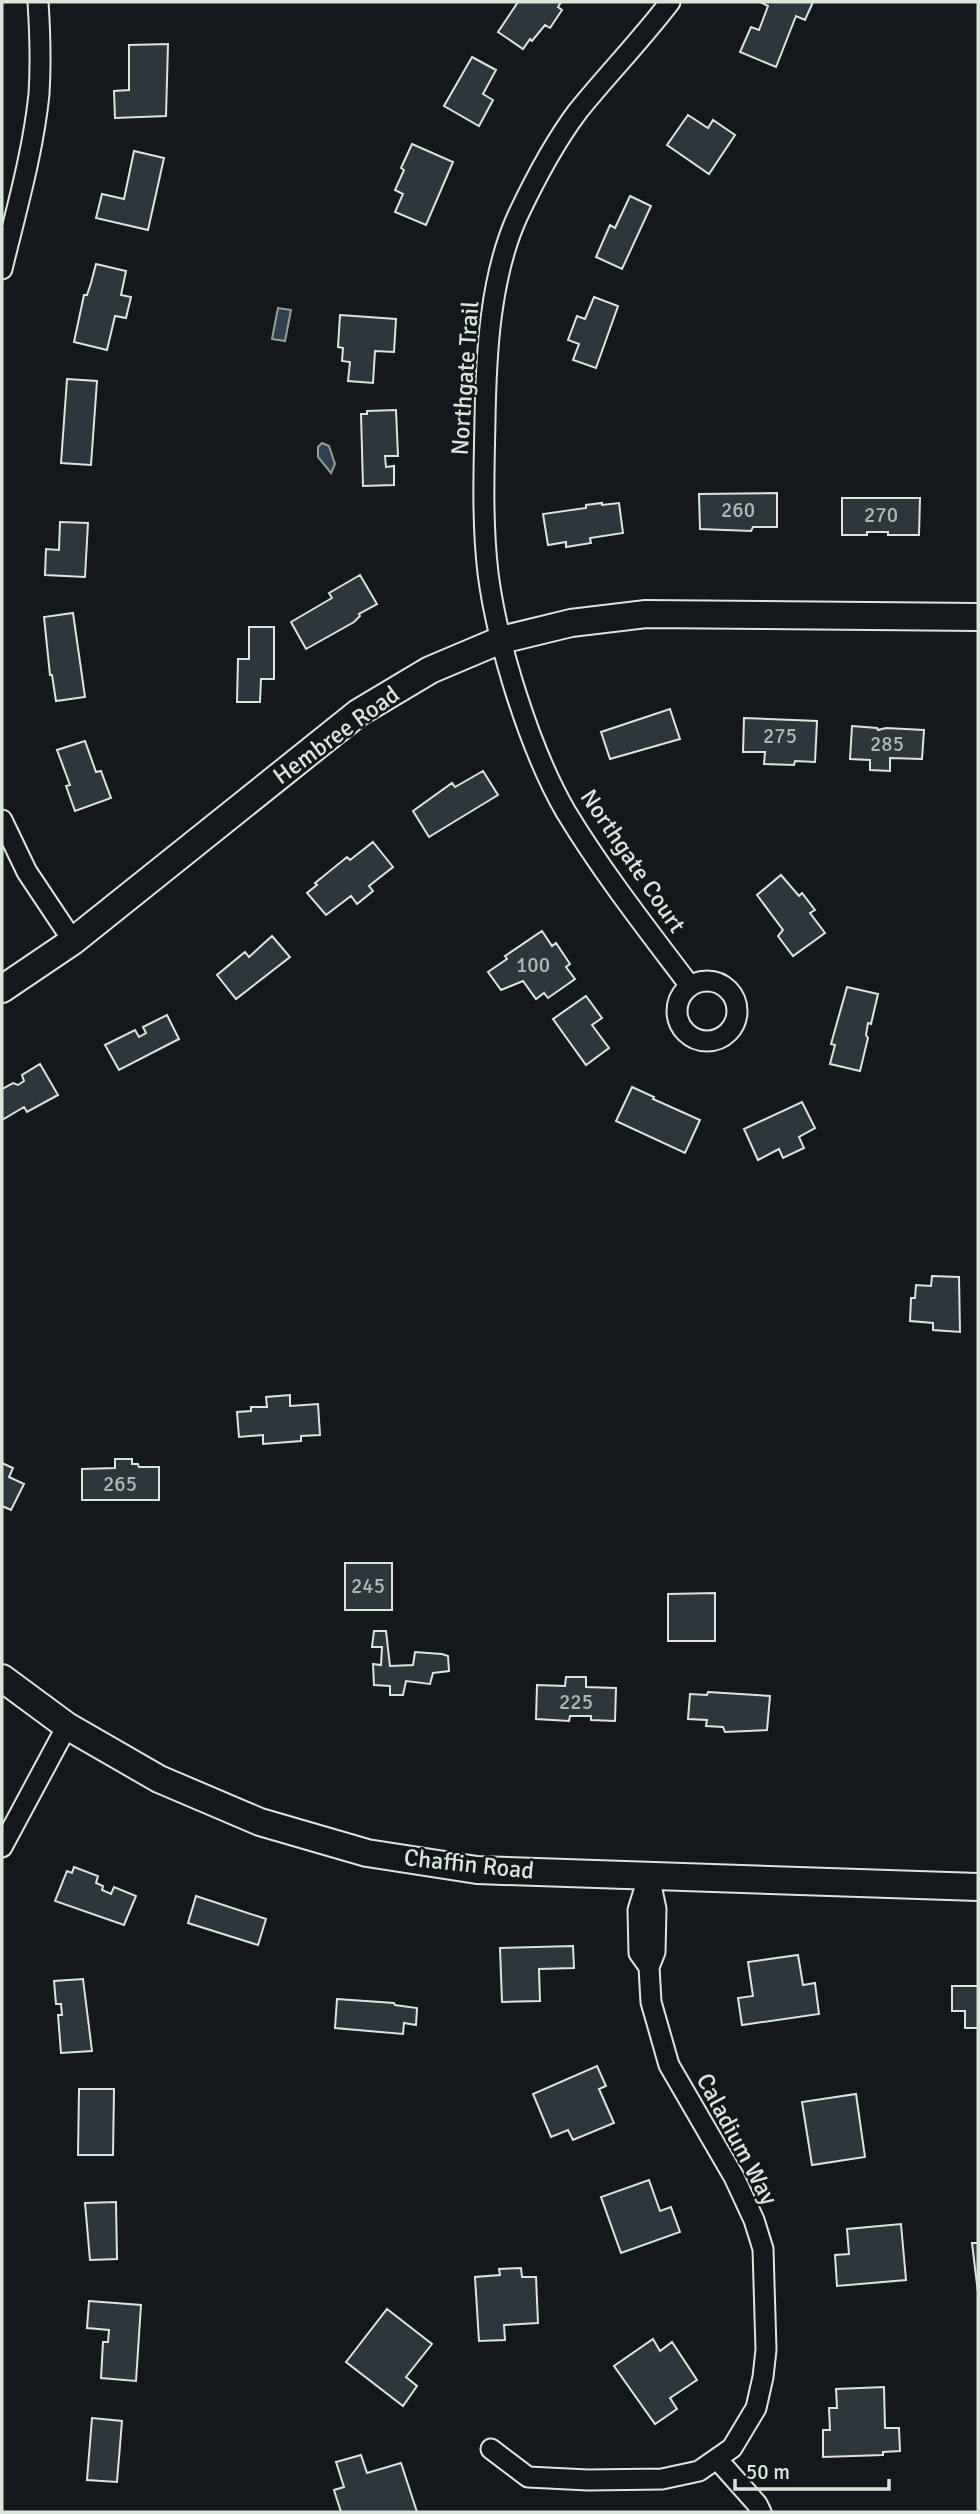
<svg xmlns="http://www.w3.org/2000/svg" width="980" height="2514" viewBox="0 0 980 2514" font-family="Signika,sans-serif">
<rect width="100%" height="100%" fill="#14181c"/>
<path fill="#2f3f4d" stroke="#939e99" stroke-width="2" d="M278 308 291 310 285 341 272 339Z
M322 443 329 446 335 464 331 473 318 457V447Z"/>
<path fill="#2c363c" stroke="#d8e6dc" stroke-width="2" d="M518 2H561L558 7 562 10 550 28 545 25 532 41 530 39 523 49 498 32Z
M760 2H813L805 20 796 16 776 67 740 52 751 27 759 30 768 6Z
M168 44 166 116 115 118 114 91 129 90V45Z
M472 57 496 70 483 94 493 100 479 126 444 106Z
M688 115 708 128 713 120 735 135 709 174 667 145Z
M412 144 453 162 426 225 395 212 403 194 395 190 404 170 401 168Z
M134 151 164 158 148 230 96 218 102 194 124 199Z
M630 196 651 206 622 269 596 257 610 225 615 228Z
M96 264 126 271 121 295 131 297 126 318 115 316 107 350 74 342 84 295H87L91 283Z
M594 297 618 306 596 368 573 360 579 344 568 340 577 316 585 319Z
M340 315 396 319 394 352 375 351 373 383 348 381 350 362 342 361 343 348 338 347Z
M67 379 97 381 91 465 61 463Z
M396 410 398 456H385L386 467 394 466V485L363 486 361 414H367V411Z
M777 493V527H753L751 531 700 529 699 494Z
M842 498H920L919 535H888V532H867V535H842Z
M602 503V505L619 503 623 533 590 538 591 543 566 547V542L548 545 543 514 586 508V505Z
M60 522 88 523 85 577 45 575 46 549 59 550Z
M360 575 377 604 359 614 360 616 354 622 306 649 291 622 332 598 329 593Z
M73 613 85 697 56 701 52 675H50L44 617Z
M249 627H274V679H261L260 702H237L238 659H249Z
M670 709 680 739 610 759 601 732Z
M744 718 817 721 815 762 795 761 794 765 764 764 765 752H743Z
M852 726 877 728 878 730 886 728 924 730 922 759 890 758V771L870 770V760L850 759Z
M85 741 96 772 101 771 111 798 75 811 66 786 70 785 57 750Z
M483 771 498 795 429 837 413 811 452 783 455 787Z
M373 842 393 867 369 886 373 891 357 904 351 896 326 915 307 893 317 885 315 883 347 857 350 860Z
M781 875 799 896 802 893 815 910 810 913 825 933 793 956 778 936 783 930 757 895Z
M542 931 552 946 556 943 570 964 566 967 575 979 548 998 544 993 536 999 523 981 501 990 488 972 507 959 505 956Z
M272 936 290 957 236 999 217 975 245 952 249 957Z
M847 987 878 994 871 1024 868 1023 866 1035 868 1038 860 1071 830 1064 835 1045 831 1044Z
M586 996 602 1018 592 1025 609 1048 586 1065 553 1019Z
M167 1015 179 1039 119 1070 105 1045 135 1030 139 1037 146 1033 143 1027Z
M40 1064 58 1095 27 1112 24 1107 2 1120V1089L13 1083 18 1085 24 1081 22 1075Z
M632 1087 654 1097 653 1099 700 1120 685 1153 616 1121Z
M802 1102 815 1128 799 1137 804 1148 783 1158 779 1149 758 1160 744 1129Z
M932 1276 959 1277 960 1332 933 1330V1323L910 1321 911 1298H915L916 1285 931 1286Z
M290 1395V1406L318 1404 320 1435 301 1436V1441L263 1444V1435L239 1437 237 1412 251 1411V1407H267L266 1397Z
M115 1459H132V1464H138L139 1467H159V1500H82V1469L115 1468Z
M2 1463 13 1468 9 1477 24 1484 11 1510 2 1506Z
M345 1563H392V1610H345Z
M715 1593V1641H668V1594Z
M374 1631H386L390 1666 413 1665 415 1652 442 1654 448 1656 449 1671 433 1673 430 1684 406 1681 403 1695H390V1686L374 1685 373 1664 381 1665 382 1647H372Z
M566 1677H586V1687L616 1688 615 1721 591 1720V1716H570L569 1721 536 1719 537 1685 565 1686Z
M708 1692 770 1696 767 1730 725 1732 723 1727 706 1726 707 1720 688 1719 690 1694 707 1695Z
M74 1867 98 1876 96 1883 103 1886 102 1890 111 1894 114 1887 136 1896 124 1925 55 1901 67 1871 72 1873Z
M196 1896 266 1919 258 1945 188 1923Z
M573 1946 574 1968 539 1969 540 2001 502 2002 500 1948Z
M798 1955 803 1985 815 1983 819 2014 742 2025 738 1998 753 1996 748 1962Z
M83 1979 92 2051 61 2053 58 2015H62L61 2004H56L54 1981Z
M952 1986H978V2042V2028H965V2011H952Z
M337 1999 394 2003 395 2005 417 2008 416 2025 404 2023 403 2034 335 2028Z
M597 2066 606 2086 599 2089 614 2123 573 2140 568 2130 551 2137 533 2094Z
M79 2089H114L113 2155H78Z
M856 2094 865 2157 812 2165 802 2102Z
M649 2180 660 2211 671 2207 680 2232 621 2253 601 2197Z
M116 2202 117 2259 90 2260 85 2203Z
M901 2224 906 2280 837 2286 835 2255 849 2254 847 2229Z
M972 2243H978V2293Z
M521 2268 522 2277H536L538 2323 504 2325 505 2340 479 2341 475 2277 500 2275 499 2269Z
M89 2301 141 2305 136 2381 101 2378 103 2342H108L109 2330 87 2328Z
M387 2309 432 2344 406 2377 417 2386 403 2406 346 2362Z
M653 2339 660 2351 672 2342 697 2380 670 2398 677 2409 655 2424 614 2366Z
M884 2387 885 2428H899L900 2451 883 2452V2455L823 2457V2430H830L829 2408H837L836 2389Z
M92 2418 122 2421 117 2482 87 2480Z
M361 2455 367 2473 401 2463 417 2512H341L334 2490 344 2487 336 2462Z"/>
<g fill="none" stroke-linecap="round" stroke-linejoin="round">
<defs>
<path id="street" d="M670 2C641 40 608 74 578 111 554 143 535 179 518 215 490 276 486 354 485 420 484 471 482 522 488 573 497 644 530 750 566 812 603 873 647 929 690 986
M2 269C16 211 33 153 39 94 41 63 40 32 38 2
M2 820 27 872 73 941
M677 1011a30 30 0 1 1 60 0a30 30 0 1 1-60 0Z
M2 1847 67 1726
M648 1878 638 1910 639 1953 649 1967
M491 2449 528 2477 588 2480 662 2479 699 2471 732 2448 756 2408 763 2377 766 2350 763 2249 754 2220 734 2177 669 2065 651 2002 649 1967 655 1952 656 1909 649 1876
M717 2459 757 2504 761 2512"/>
<path id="secondary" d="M2 989 73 941 358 713 430 670 501 640 571 623 646 614 978 617
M2 1678 67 1726 159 1779 260 1822 367 1853 477 1870 978 1887"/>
</defs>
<use href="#street" stroke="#d8e6dc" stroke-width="23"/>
<use href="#secondary" stroke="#d8e6dc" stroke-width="30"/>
<use href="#street" stroke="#14181c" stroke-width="19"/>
<use href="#secondary" stroke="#14181c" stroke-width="26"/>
</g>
<g text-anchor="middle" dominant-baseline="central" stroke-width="5" stroke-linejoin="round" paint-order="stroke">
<g font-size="21" fill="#adbab4">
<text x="738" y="510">260</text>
<text x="881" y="515">270</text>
<text x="780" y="736">275</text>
<text x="887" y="744">285</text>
<text x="533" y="965">100</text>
<text x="120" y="1484">265</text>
<text x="368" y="1586">245</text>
<text x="576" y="1702">225</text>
</g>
<g font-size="24" fill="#d8e6dc" stroke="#14181c">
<text transform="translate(465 378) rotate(-86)">Northgate Trail</text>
<text transform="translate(336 735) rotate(-36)">Hembree Road</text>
<text transform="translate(633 861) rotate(56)">Northgate Court</text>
<text transform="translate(469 1864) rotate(6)">Chaffin Road</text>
<text transform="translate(737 2139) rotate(62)">Caladium Way</text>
</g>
</g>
<rect width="980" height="2514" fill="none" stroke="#d8e6dc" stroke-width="7"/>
<path d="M735 2479v10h154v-10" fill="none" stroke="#d8e6dc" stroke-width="3.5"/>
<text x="746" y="2479" font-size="21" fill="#d8e6dc" stroke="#14181c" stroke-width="5" paint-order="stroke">50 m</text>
</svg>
